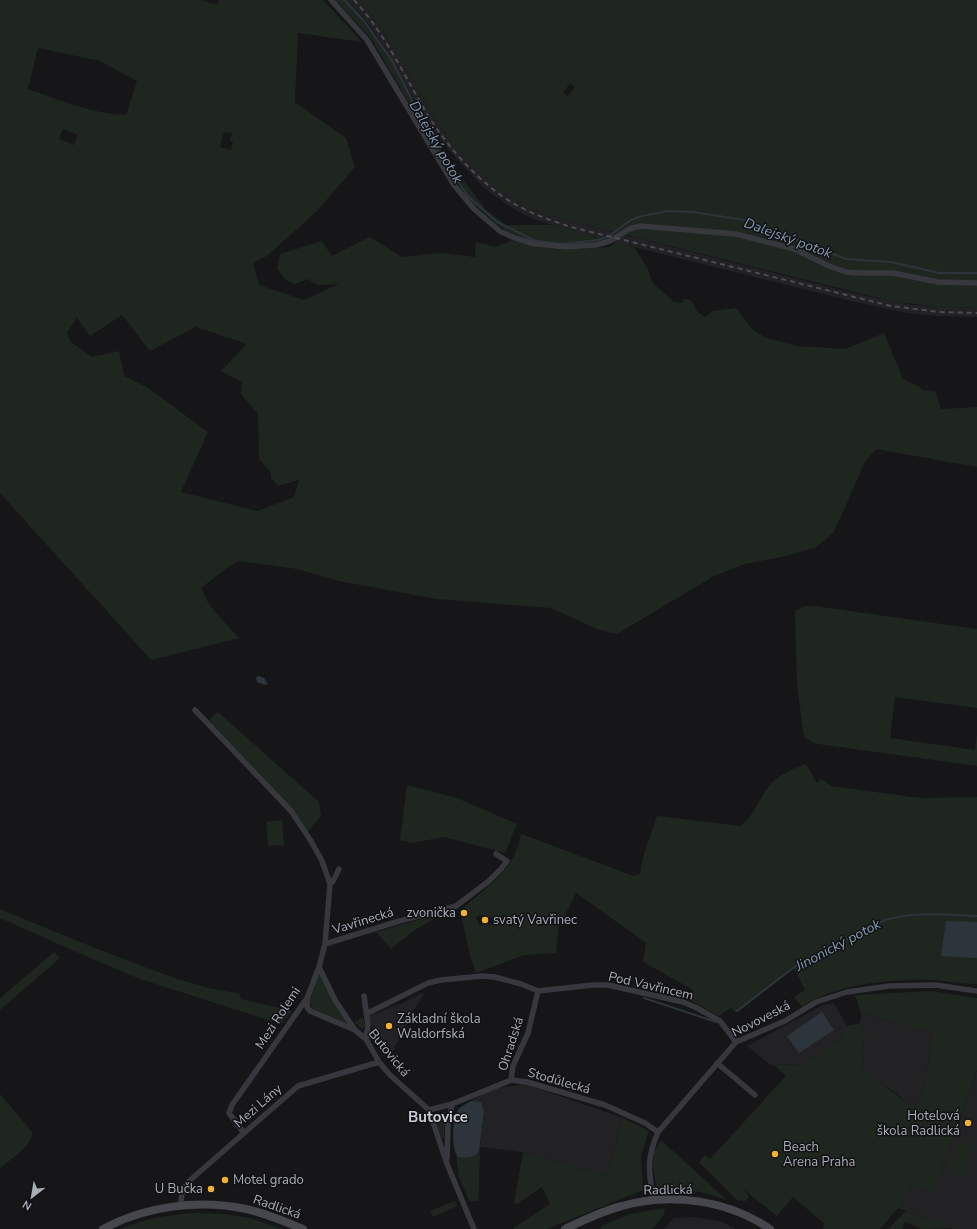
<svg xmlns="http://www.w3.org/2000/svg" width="977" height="1229" viewBox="0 0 977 1229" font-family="'Nunito Sans',sans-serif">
<rect width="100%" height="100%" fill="#161618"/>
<path fill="#222225" d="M348 0H360L370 12 395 49 428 107 455 144 470 161 483 175 499 188 519 201 535 209 573 222 857 294 914 305 939 307 977 308V317L938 316 913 314 855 302 570 231 531 218 514 209 493 195 477 181 448 149 421 112 388 53 375 33 363 17Z
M422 993 424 995 412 1012 405 1029 394 1048 395 1049 388 1054 370 1023 369 1016 402 1003Z
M834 1003 847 1026 843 1038 804 1064 771 1065 747 1046 823 1005Z
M861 1013 933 1033 924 1087 918 1102 909 1105 896 1093 876 1080 863 1069 862 1051 866 1032 860 1023Z
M977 1070V1229H952V1228L898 1208 910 1185 932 1191 939 1177Z
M525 1084 623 1118 607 1176 523 1152 480 1147 484 1111 471 1101 488 1091 498 1088Z
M693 1217 723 1222 736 1229H664L674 1218Z"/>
<path fill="#1e261f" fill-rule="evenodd" d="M0 0H201L217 5 219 0H323L362 42 298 33 295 102 346 138 355 167 317 211 267 256 253 263 259 285 304 300 339 284 318 285 307 279 295 284 286 280 277 269 280 254 322 241 332 256 370 237 402 257 441 253 475 257 476 242 496 247 512 240 536 247 564 250 610 247 616 242 634 247 648 269 652 282 674 302 682 303 684 299 691 300 698 312 705 317 712 311 736 308 753 330 767 338 797 346 845 349 884 333 903 379 918 386 923 390 935 391 941 409 977 407V467L876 449 865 462 834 532 824 541 814 548 786 556 745 564 714 576 617 634 597 629 551 608 437 599 339 581 297 569 239 561 227 568 201 588C208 608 226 623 239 638L151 660 0 493ZM38 48 100 61 137 81 126 115C97 115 56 99 28 89ZM63 129 78 135 74 145 59 139ZM224 132 232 133 230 141 233 142 231 150 220 147ZM122 315 150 351 196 327 247 344 221 371 242 382 241 394 258 414 259 459 271 472V478L278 486 299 480 294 497 257 511 181 492 208 432 148 388 124 376 119 351 92 357 71 342 67 332 77 318 90 336Z
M335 0H348C379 33 397 73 420 111 424 117 436 131 438 136 439 139 438 143 438 146L486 210 506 225H552L601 239 595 244 538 242 507 232 474 205 432 143 372 40Z
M360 0H977V308L939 307 891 301 573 222C554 216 536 211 519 201 481 180 452 144 429 108 405 70 389 34 360 0ZM570 83 575 87 568 96 563 93Z
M805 606H815L977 629V708L895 697 890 738 975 750 977 734V766L818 744 812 742 804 737 797 686 795 611Z
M218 712 319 802 321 816 308 832 293 810 209 720Z
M806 764 817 783 821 779 831 786 920 798 977 797V984C962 984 948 981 934 980 894 979 836 983 802 1007L794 997 805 990 794 968 736 1013 731 1008 719 1016 691 1001 693 990 643 962 646 943 576 893 559 927 556 953 524 955 476 973 470 955 461 915 464 916 466 912 463 910 465 906C490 885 515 869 521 834L634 876 640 874 643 857 657 816 740 826C754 816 759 799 769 786 778 775 792 769 806 764ZM480 915 494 918V920L497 921 496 923H494L493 925 482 923 481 925 478 924V921L476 919V917Z
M407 785 457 798 517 824 505 853 444 837 412 843 400 840Z
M282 820 284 845 268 846 266 822Z
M0 909C44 927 89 946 134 963 166 975 205 990 239 993L241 999 292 1011 281 1024 140 979 83 955 0 918Z
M446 912 413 931 391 949 376 932Z
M54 952 60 958 0 1010V998Z
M319 973 352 1027 312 1009 309 1000Z
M931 991 977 998V1070L939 1177 932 1191 910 1185 898 1208 880 1229H822L825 1224 793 1197 777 1216 743 1189 749 1196 746 1201 737 1200 699 1162 705 1155 710 1159 786 1076 774 1065 804 1064 843 1038 847 1026 860 1023 866 1032 862 1051 863 1069C878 1082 894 1092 909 1105L918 1102 924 1087 933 1033 861 1013 855 995Z
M363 1017 365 1026 362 1029 354 1022Z
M0 1094 32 1132C34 1145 10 1160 0 1168Z
M446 1112 444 1138 442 1139 434 1115Z
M623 1118 649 1131 641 1156 643 1190 547 1229H512L550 1204 542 1187 517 1204 514 1203 523 1152 607 1176Z
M661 1140 727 1200 701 1192 667 1188 657 1191 653 1167 654 1152Z
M958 1140 974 1146 962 1177 946 1171Z
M480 1147 479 1191 478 1201H469L459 1177 456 1154 457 1156 479 1151Z
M455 1201 457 1206 433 1217 430 1211Z
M665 1208 664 1214 653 1229H602L599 1227 630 1214Z
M906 1211 953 1228 920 1229V1228L905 1222 902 1229H888Z
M195 1213 224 1214 250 1218 282 1229H121C144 1218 170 1215 195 1213Z"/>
<path fill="#2c353c" d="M259 676 264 678 268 684 265 685 257 682 256 677Z
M946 921 977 922V958L941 956Z
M822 1012 834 1030 799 1053 787 1036Z
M471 1101 481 1102 484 1111 479 1151C475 1158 465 1158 458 1157 451 1150 452 1119 458 1110 461 1106 466 1104 471 1101Z"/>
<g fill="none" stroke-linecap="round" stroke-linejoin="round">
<path stroke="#2c353c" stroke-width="2" d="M344 0 364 21 391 59 442 158 467 195 497 222 536 241 563 244 598 240 609 236 631 220 642 216 668 211 693 212 750 221 846 259 891 262 939 273H977
M644 998 716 1022
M737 1011 801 962 885 920C914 911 947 915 977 916"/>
<path stroke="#37383d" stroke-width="5.5" d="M331 0 367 40 454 185 474 209 501 232 515 238 535 244 566 247 596 245 610 241 629 229 640 226 736 234 794 249 829 266 846 272 858 273H893L938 282 977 283
M195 710 291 811 311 841 322 861 330 884 325 944 319 967 307 998 284 1031 232 1105 229 1113 244 1133
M330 884 333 881 339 869
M325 944 396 922 456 906 489 881 501 869 507 861 496 854
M319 967 335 1000 355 1030
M364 996 368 1025 366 1039
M307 998V1007L310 1011 355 1030 366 1039 379 1062 390 1075 429 1110 447 1164 474 1229
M366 1014 428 983 441 980 482 976 495 977 521 984 538 991 593 985H608L683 1002 697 1008 720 1021 736 1042
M717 1063 755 1095
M511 1080 513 1066 528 1033 538 991
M429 1110 452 1104 511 1080 527 1082 605 1105 645 1123 658 1132
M447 1159 448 1125 452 1104
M653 1200C649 1171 646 1160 658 1132L736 1042 785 1021 816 1002 847 992 889 986 935 985 977 991
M180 1206 183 1190 188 1182 298 1086 379 1062"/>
<path stroke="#45474d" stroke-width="8" d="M103 1229C145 1206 199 1199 246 1209 265 1213 284 1221 303 1229
M565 1229C584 1220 602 1211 622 1206 670 1192 728 1200 770 1229"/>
<path stroke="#4a4c52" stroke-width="2" stroke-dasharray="5 4" stroke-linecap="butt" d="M354 0C383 31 402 71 423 107 445 145 480 185 518 206 535 215 553 221 571 227L891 306 939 312 977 313"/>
</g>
<g fill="#f2b134" stroke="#111113" stroke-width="1.5">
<circle cx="464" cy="913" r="4"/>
<circle cx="485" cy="920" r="4"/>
<circle cx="389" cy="1026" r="4"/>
<circle cx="968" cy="1123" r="4"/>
<circle cx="775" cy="1154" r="4"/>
<circle cx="225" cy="1180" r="4"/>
<circle cx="211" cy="1189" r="4"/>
</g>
<g text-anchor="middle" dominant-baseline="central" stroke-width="3" stroke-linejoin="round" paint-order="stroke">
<g font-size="13" fill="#a8adb8" stroke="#111113" text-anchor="start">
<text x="456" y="913" text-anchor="end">zvonička</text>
<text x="493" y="920">svatý Vavřinec</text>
<text x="397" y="1019">Základní škola<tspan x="397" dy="15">Waldorfská</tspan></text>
<text x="960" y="1116" text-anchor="end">Hotelová<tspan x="960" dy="15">škola Radlická</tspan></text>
<text x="783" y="1147">Beach<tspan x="783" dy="15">Arena Praha</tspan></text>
<text x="233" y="1180">Motel grado</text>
<text x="203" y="1189" text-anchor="end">U Bučka</text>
</g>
<g font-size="13" fill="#a8adb8" stroke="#111113">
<text transform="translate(363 921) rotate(-17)">Vavřinecká</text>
<text transform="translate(651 986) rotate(13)">Pod Vavřincem</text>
<text transform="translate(278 1018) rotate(-57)">Mezi Rolemi</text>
<text transform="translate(761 1019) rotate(-27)">Novoveská</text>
<text transform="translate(511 1044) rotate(-72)">Ohradská</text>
<text transform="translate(389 1053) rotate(51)">Butovická</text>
<text transform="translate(559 1081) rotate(16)">Stodůlecká</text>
<text transform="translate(258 1106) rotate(-41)">Mezi Lány</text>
<text transform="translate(668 1190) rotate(-1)">Radlická</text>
<text transform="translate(277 1207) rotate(19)">Radlická</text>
</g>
<g font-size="14" font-style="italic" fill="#7f9bb3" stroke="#111113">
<text transform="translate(436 142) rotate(60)">Dalejský potok</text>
<text transform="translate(788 238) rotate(20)">Dalejský potok</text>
<text transform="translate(838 945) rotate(-28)">Jinonický potok</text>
</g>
<g font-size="15" font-weight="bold" fill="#c9ccd4" stroke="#111113">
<text x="438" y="1117">Butovice</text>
</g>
</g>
<g transform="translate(32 1197) rotate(211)" stroke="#111113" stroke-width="3" paint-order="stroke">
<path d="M0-3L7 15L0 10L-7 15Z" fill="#a8adb8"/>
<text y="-6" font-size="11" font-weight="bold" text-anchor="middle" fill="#a8adb8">N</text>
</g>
</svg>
